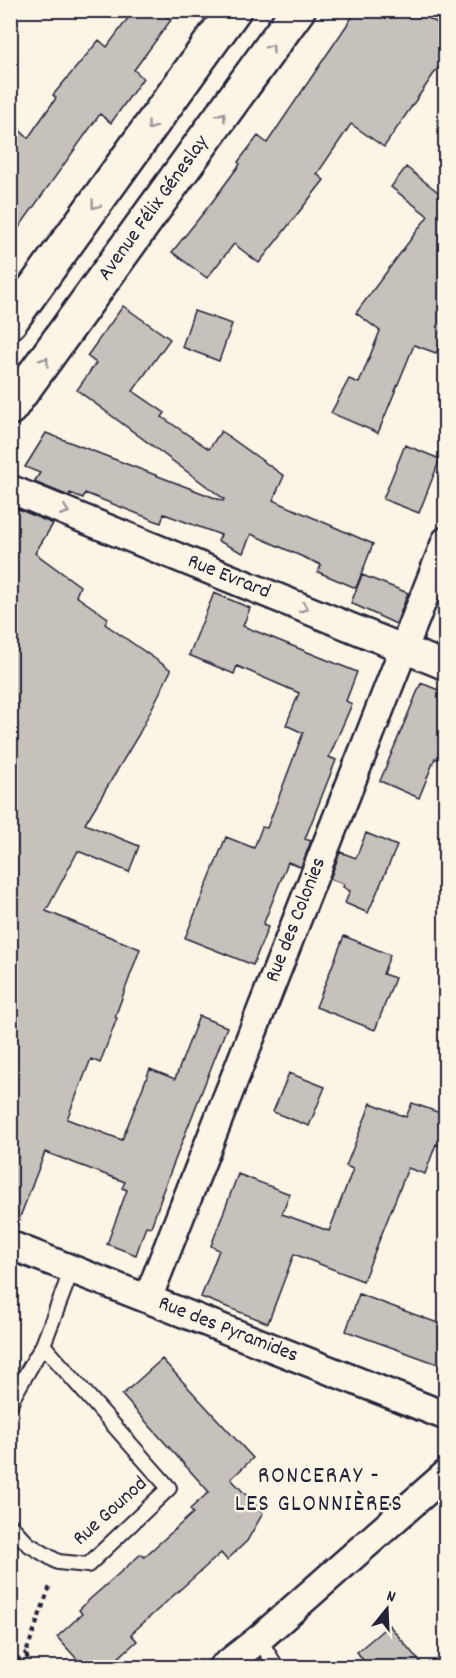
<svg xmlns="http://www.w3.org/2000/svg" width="456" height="1678" viewBox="0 0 456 1678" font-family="Dekko,sans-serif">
<rect width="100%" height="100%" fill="#fcf5e5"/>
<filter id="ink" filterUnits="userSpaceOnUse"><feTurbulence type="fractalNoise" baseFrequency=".0167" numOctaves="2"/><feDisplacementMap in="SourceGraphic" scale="12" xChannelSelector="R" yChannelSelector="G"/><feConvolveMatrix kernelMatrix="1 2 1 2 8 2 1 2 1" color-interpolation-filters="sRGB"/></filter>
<g filter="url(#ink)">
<path fill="#c6c1bb" stroke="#22223b" stroke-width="1.5" d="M134 10H158L171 20 134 70 143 78 111 123 100 114 10 240V121L28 138 56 98 53 95 99 40 107 47Z
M357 10H415L446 28V56L384 147 351 124 317 174 324 180 259 263 234 244 207 278 172 252 212 202 240 164 238 162 258 136 267 143Z
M406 167 442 195 446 191V329L436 353 414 345 378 433 331 413 349 379 359 383 380 331 356 313 428 216 391 187Z
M123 306 170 339 133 391 165 413 162 417 209 449 221 431 284 476 273 500 373 544 356 588 318 572 321 565 251 534 243 553 218 541 221 535 164 514 161 523 85 493 83 498 70 493 69 496 34 482 40 473 25 467 46 433 223 501 224 499 77 390 96 363 87 356Z
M194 311 232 324 219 361 182 347Z
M405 445 440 459 419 513 383 499Z
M16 508 53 524 35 553 80 586 76 596 108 618 105 624 171 670 139 734 85 824 139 846 129 872 78 851 46 911 140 949 115 1017 117 1018 100 1063 91 1059 67 1119 122 1140 150 1069 175 1079 199 1016 227 1027 161 1196H162L151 1227 146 1226 136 1255 107 1244 127 1190 122 1188 125 1182 45 1152 15 1230H10V517Z
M362 575 408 593 396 624 351 603Z
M214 593 250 608 243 626 357 672 346 701 352 704 329 757 336 760 305 839 311 841 301 867 288 862 263 925 268 927 253 965 185 938 226 837 254 848 262 827 267 828 303 733 286 725 299 693 237 666 234 674 189 655Z
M421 683 446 693V763L435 758 419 798 380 781Z
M366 833 397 846 368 913 345 903 350 891 343 887 344 884 330 879 340 852 356 858Z
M344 936 390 955 383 974 395 978 375 1030 316 1007Z
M289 1073 325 1087 309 1126 273 1112Z
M371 1103 406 1117 412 1103 446 1115V1148L436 1144 425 1174 408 1168 363 1281 294 1254 268 1323 201 1297 219 1250 211 1246 238 1174 290 1194 282 1214 329 1231 353 1169 346 1166Z
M359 1294 446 1326V1367L346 1331Z
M162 1359 253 1458 231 1479 263 1513 247 1541 227 1560 221 1553 174 1595 131 1634 137 1641 117 1659 98 1668H85L57 1637 82 1614 79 1610 89 1600 141 1554 144 1557 193 1513 190 1509 209 1492 122 1395Z
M389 1625 425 1668H369L357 1652Z"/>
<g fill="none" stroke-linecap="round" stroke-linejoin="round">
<defs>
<path id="lane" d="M10 1406 13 1397 43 1345 72 1269
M10 1525 28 1544 58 1562 88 1565 169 1488 43 1345
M259 1639 277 1668"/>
<g id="street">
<path id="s1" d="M10 489 446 666"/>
<path id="s2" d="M10 1245 446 1416"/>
<path id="s3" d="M148 1298 446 541"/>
<path d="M222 1668 259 1639 446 1474"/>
</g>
<g id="primary">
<path d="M10 322 234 10"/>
<path id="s4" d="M10 408 298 10"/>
</g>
</defs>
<use href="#lane" stroke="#22223b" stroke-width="18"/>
<use href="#street" stroke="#22223b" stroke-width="32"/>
<use href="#primary" stroke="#22223b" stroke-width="38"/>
<path stroke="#22223b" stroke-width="4" stroke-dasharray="4.5 4.5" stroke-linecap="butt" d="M10 1666 26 1653
M30 1668 26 1653 51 1583"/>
<use href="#lane" stroke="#fcf5e5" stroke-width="14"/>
<use href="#street" stroke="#fcf5e5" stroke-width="27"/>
<use href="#primary" stroke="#fcf5e5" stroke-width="33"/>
</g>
<defs><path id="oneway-chevron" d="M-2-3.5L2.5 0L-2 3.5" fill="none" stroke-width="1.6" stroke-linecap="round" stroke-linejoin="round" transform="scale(1.5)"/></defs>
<g stroke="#9a9698">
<use href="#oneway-chevron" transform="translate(271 48) rotate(-54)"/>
<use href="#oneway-chevron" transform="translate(222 116) rotate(-54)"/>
<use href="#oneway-chevron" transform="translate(151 126) rotate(126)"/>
<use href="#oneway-chevron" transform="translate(95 205) rotate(126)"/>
<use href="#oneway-chevron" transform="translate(45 361) rotate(-54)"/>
<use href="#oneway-chevron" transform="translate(65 511) rotate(22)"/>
<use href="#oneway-chevron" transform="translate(304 608) rotate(22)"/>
</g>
</g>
<g text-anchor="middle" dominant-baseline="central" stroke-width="4.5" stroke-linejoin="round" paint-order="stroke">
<g font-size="21" fill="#22223b" stroke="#fcf5e5">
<text stroke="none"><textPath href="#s4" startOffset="246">Avenue Félix Géneslay</textPath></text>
<text stroke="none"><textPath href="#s1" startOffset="236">Rue Evrard</textPath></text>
<text stroke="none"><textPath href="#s3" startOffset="406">Rue des Colonies</textPath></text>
<text stroke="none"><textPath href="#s2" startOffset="234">Rue des Pyramides</textPath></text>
<text transform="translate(111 1512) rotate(-42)">Rue Gounod</text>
</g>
<g font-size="24" letter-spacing="1.5" fill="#22223b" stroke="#fcf5e5">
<text x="319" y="1477">RONCERAY -<tspan x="319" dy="28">LES GLONNIÈRES</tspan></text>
</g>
</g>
<rect width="456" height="1678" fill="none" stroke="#fcf5e5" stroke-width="36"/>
<rect x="18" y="18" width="420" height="1642" fill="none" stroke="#22223b" stroke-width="2" filter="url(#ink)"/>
<g transform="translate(387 1609) rotate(18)" stroke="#fcf5e5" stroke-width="4.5" paint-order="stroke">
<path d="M0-4.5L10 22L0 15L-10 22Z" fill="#22223b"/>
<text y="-9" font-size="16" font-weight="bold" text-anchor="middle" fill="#22223b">N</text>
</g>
</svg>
